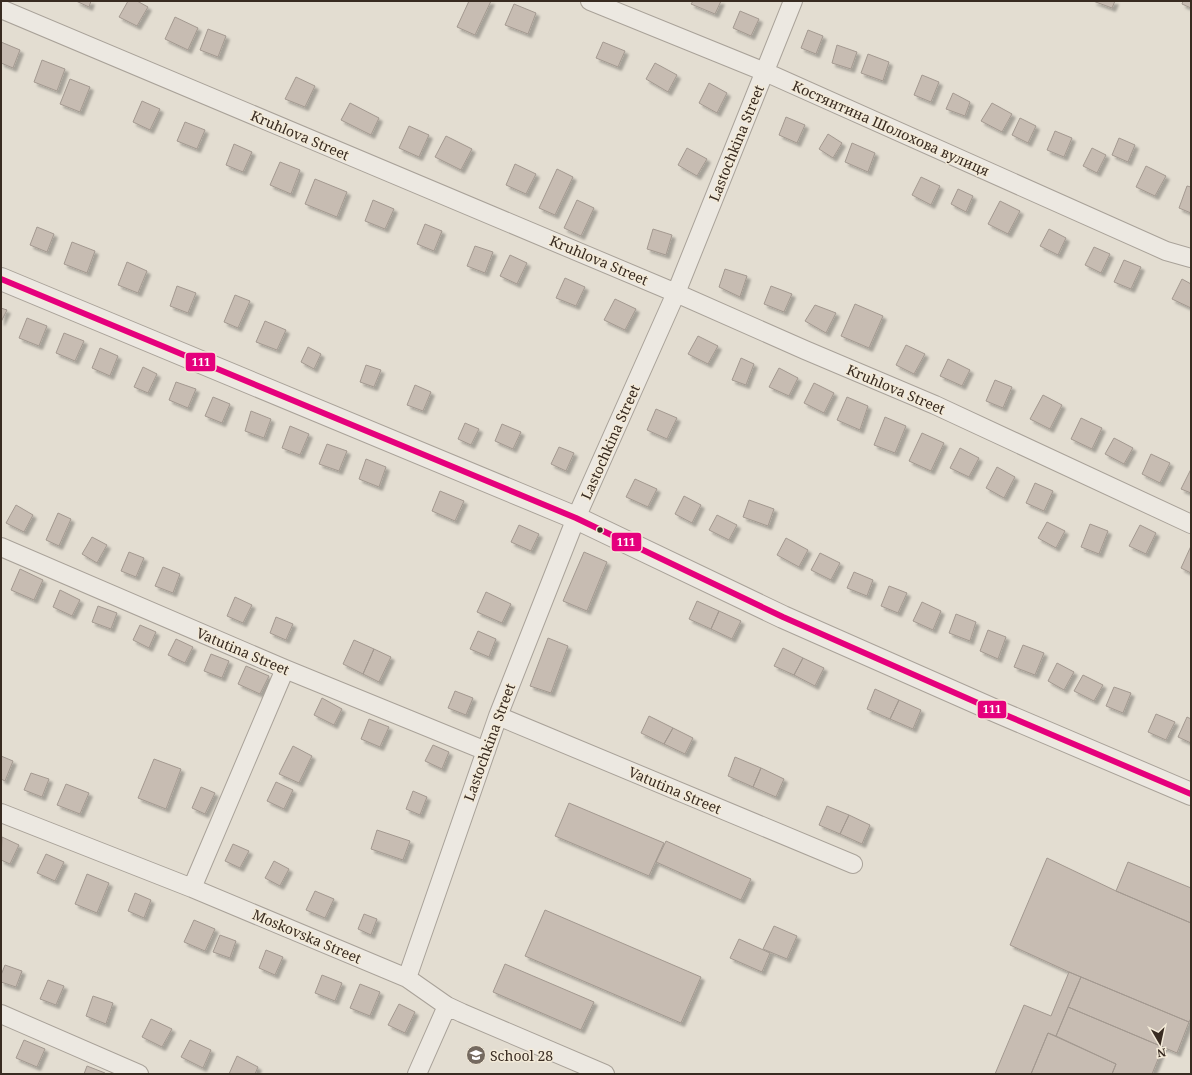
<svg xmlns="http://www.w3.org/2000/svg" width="1192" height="1075" viewBox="0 0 1192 1075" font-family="'Noto Serif',serif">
<defs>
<filter id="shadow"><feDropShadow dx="3.5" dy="3.5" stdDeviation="1" flood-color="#0004"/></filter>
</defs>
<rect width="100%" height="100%" fill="#e3ddd1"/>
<path fill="#c7bcb2" stroke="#a39990" filter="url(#shadow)" d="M76 1H91L89 7Z
M128 1H137L148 7 137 26 119 17Z
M469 1H491L475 35 457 27Z
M693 1H721L715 14 691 4Z
M1093 1H1115L1112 8Z
M1183 1H1191V8L1182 4Z
M514 4 536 13 528 34 505 25Z
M740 11 759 19 751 36 733 28Z
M175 17 198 28 188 50 165 39Z
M208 29 226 36 218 57 200 50Z
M808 30 823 36 816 54 801 48Z
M1 42 20 50 13 68 1 63Z
M603 42 625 51 618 67 596 58Z
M837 45 857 52 851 69 832 63Z
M868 54 889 62 883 81 861 73Z
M42 60 65 69 57 91 34 82Z
M655 63 677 75 668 92 646 79Z
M922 75 939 82 931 102 914 95Z
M296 77 315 86 305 107 285 99Z
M70 79 90 87 80 112 60 104Z
M709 83 727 93 717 113 699 103Z
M953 93 970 102 965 116 946 109Z
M142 101 160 109 150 130 133 122Z
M350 103 379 118 371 135 341 120Z
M992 103 1012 114 1002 132 981 121Z
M786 117 805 125 797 143 779 135Z
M1020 118 1036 126 1028 143 1012 135Z
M185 122 205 130 197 149 177 141Z
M409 126 429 135 419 157 399 148Z
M1055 131 1072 138 1064 157 1047 150Z
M828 134 842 143 833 158 819 149Z
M446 136 472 149 461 170 435 157Z
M1119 138 1135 145 1128 162 1112 155Z
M852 143 875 153 868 172 845 162Z
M234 144 252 152 243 172 226 165Z
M687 148 707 159 697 176 678 165Z
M1092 148 1106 155 1097 173 1083 166Z
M280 162 300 170 291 194 270 185Z
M515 164 536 174 526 194 506 185Z
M1146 166 1166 176 1155 196 1136 187Z
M557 169 573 177 555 215 539 208Z
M921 177 940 186 931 205 912 195Z
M315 179 347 192 337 217 305 204Z
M1187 186 1191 187V213L1179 208Z
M958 189 973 196 966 212 951 204Z
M373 200 394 209 385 229 365 221Z
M577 200 594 208 581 236 564 228Z
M1000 201 1020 211 1008 234 988 224Z
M425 224 442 231 434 251 417 244Z
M37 227 54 234 47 252 30 245Z
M653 229 672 235 666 255 647 249Z
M1049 229 1066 238 1058 255 1040 246Z
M72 242 95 251 87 273 64 264Z
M475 246 493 252 485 273 467 266Z
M1094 247 1110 254 1101 273 1085 265Z
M510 255 527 263 517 284 500 276Z
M1124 260 1141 267 1131 289 1114 282Z
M127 262 147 271 138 293 118 285Z
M725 269 747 276 740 297 719 287Z
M565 278 585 287 576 306 556 298Z
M1182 279 1191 284V308L1172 299Z
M177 286 196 293 188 313 170 306Z
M771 286 792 294 784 312 764 304Z
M235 295 250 301 238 328 224 322Z
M615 299 636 309 625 330 604 320Z
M855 304 883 316 869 348 841 336Z
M815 305 836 313 826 333 805 321Z
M1 308 7 310 1 322Z
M27 318 47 326 39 346 19 338Z
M265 321 286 330 277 350 256 342Z
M64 333 84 341 75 361 56 353Z
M698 336 718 346 708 364 688 354Z
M906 345 925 354 914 374 896 365Z
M308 347 321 354 314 369 301 362Z
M100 348 118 356 110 376 92 368Z
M741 358 754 364 746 385 732 380Z
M948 359 970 370 962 386 940 376Z
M366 365 381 370 374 387 360 382Z
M143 367 157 374 148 393 134 387Z
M779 368 798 378 789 396 769 387Z
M995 380 1012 387 1003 408 986 401Z
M176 382 196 389 188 408 169 400Z
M814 383 834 393 824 413 804 403Z
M415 385 431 392 423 411 407 405Z
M1043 395 1062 405 1050 429 1030 419Z
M213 397 230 404 222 423 205 416Z
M847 397 868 406 860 430 837 420Z
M656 409 677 418 667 439 647 430Z
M251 411 271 419 264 438 245 431Z
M885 417 906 426 895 453 874 445Z
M1081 418 1102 428 1092 449 1071 439Z
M465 423 479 429 471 445 458 439Z
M502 424 521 432 513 449 495 441Z
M290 426 309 434 300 455 282 448Z
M922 433 944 443 931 471 909 461Z
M1114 438 1133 448 1124 464 1105 454Z
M327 444 347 451 339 471 319 464Z
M559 447 574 453 566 471 551 464Z
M960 448 979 458 969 477 950 468Z
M1151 454 1170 463 1160 483 1142 474Z
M366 459 386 467 379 487 359 479Z
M997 467 1015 477 1004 498 986 488Z
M1191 469V493L1181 489Z
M635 479 657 489 648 507 626 497Z
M1035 483 1053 491 1044 511 1026 503Z
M440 491 464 501 455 521 432 511Z
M684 496 701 505 692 523 675 514Z
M749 500 774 509 768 526 743 517Z
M16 505 33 515 24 532 6 523Z
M58 513 71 519 59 546 46 540Z
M717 515 737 525 729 540 709 530Z
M1047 522 1065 531 1056 548 1038 538Z
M1090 524 1108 531 1099 554 1081 547Z
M519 525 539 534 531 551 511 542Z
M1140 525 1156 533 1146 554 1129 546Z
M92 537 107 545 97 563 82 554Z
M786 538 808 550 799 567 777 555Z
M1191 546V573L1181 568Z
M129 552 144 558 136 577 121 571Z
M584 552 607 562 587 611 563 601Z
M820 553 840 563 831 580 811 570Z
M163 567 180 574 173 593 155 586Z
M20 569 43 580 34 600 11 590Z
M854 572 873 580 867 596 847 588Z
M889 586 907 593 898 613 881 606Z
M60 590 80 600 72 616 53 607Z
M486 592 511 604 502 623 477 612Z
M235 597 252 605 243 623 227 616Z
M697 601 719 611 711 629 689 619Z
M922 602 941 611 933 630 913 621Z
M98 606 117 613 111 629 92 622Z
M719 611 741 621 732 639 711 629Z
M956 614 976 622 970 641 949 633Z
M276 617 293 624 286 640 270 633Z
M140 625 156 632 149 648 133 640Z
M988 630 1006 637 998 659 980 651Z
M478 631 496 639 489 657 470 649Z
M548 638 568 646 551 693 530 686Z
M176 639 193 647 185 663 168 655Z
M354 640 374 649 363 674 343 664Z
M1023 645 1044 653 1035 675 1014 667Z
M783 648 803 658 794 675 774 666Z
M374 649 391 657 379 682 363 674Z
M211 654 229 661 222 678 204 671Z
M803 658 824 668 815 686 794 675Z
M1057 663 1074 672 1064 690 1048 681Z
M246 666 269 676 260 694 238 684Z
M1083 675 1103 685 1094 701 1074 691Z
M1114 687 1131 693 1123 713 1106 706Z
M875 689 899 700 890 719 867 709Z
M455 691 473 698 466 715 448 708Z
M322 698 342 709 334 725 314 715Z
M899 700 921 710 913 729 890 719Z
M1156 714 1175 722 1166 740 1148 732Z
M649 716 673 728 664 744 641 733Z
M1187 717 1191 719V743L1178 737Z
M369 719 389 727 380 747 361 739Z
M673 728 693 738 685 754 664 744Z
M433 745 449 752 442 769 425 761Z
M293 746 312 756 299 783 279 774Z
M1 756 13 761 5 781 1 779Z
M735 757 761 768 753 787 728 776Z
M154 759 181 769 166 809 138 798Z
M761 768 784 779 776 797 753 787Z
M31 773 49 779 42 797 24 790Z
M276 782 293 790 284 809 267 801Z
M66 784 89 793 80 814 57 805Z
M201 787 215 793 205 814 192 808Z
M413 791 427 797 420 815 406 809Z
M569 803 664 843 649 876 555 836Z
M827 806 849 815 840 834 819 825Z
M849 815 870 825 862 844 840 834Z
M377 830 410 841 403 860 371 849Z
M2 837 19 845 10 864 1 860Z
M666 841 751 879 741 900 656 862Z
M233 844 249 851 240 868 225 861Z
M46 854 64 862 55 881 37 873Z
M1047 858 1116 891 1191 923V1018L1189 1022 1069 972 1010 945Z
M274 861 289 869 280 886 265 878Z
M1128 862 1191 888V923L1116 891Z
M87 874 109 883 97 913 75 904Z
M315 891 334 899 325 918 306 910Z
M135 893 151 900 144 918 128 911Z
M545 910 701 977 681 1023 525 956Z
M364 914 377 919 371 935 358 929Z
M194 920 215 929 205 951 184 942Z
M774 926 797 936 787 959 763 949Z
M220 935 236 941 230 958 213 952Z
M739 939 770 953 762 972 730 958Z
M266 950 283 957 275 975 259 968Z
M505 964 594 1002 581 1030 493 992Z
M5 965 22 971 16 987 1 982V975Z
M1069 972 1081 977 1056 1036 1048 1033 1031 1074H995L1024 1005 1051 1016Z
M322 975 342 983 335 1001 315 993Z
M1081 977 1189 1022 1177 1053 1068 1007Z
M48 980 64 986 56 1005 40 999Z
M360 984 380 992 370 1016 350 1008Z
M93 996 113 1003 106 1024 86 1016Z
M399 1004 415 1012 405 1033 388 1025Z
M1068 1007 1163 1047 1152 1074H1112L1116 1064 1056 1036Z
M151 1019 172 1029 162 1047 142 1037Z
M1048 1033 1116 1064 1112 1074H1031Z
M24 1040 45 1049 37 1067 16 1058Z
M190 1040 211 1050 203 1068 181 1057Z
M237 1056 258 1067 255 1074H229Z
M87 1066 105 1073V1074H84Z"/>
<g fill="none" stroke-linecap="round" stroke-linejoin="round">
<defs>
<path id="minor" d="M590 1 765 72 1166 251 1191 258
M1 9 676 293 805 350 935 405 1191 524
M1 547 285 669 486 751
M498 716 853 864
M1 813 192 888 407 978 447 1006 462 1013 605 1074
M192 888 285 669
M407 978 498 716 576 518 676 293 793 1
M1 1014 139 1074
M417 1074 447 1006"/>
<path id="tertiary" d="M1 279 576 518 783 617 996 711 1191 794"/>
</defs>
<use href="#minor" stroke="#a9a299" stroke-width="20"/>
<use href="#tertiary" stroke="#a9a299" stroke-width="24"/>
<use href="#minor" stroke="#ece8e1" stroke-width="18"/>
<use href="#tertiary" stroke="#ece8e1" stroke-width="22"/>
<defs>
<path id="bus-1" d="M1 279 576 518 783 617 996 711 1191 794"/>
</defs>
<use href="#bus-1" stroke="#f3ead8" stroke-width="9"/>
<use href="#bus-1" stroke="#e5007d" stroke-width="6"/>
</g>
<defs>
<symbol id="school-disc" viewBox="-11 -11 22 22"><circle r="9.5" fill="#74695f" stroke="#f3ead8"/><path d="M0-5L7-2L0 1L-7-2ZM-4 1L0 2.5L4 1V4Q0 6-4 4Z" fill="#fff"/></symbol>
</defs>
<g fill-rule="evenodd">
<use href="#school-disc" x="465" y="1044" width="22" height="22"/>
</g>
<circle fill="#382b21" stroke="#f3ead8" stroke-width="1.5" cx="600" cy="530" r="3.5"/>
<g text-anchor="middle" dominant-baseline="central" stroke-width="3" stroke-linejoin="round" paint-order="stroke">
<g font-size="14" fill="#382b21" stroke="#f3ead8">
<text transform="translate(891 128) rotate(24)">Костянтина Шолохова вулиця</text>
<text transform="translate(300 135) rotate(23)">Kruhlova Street</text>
<text transform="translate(736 143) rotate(-68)">Lastochkina Street</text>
<text transform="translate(599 260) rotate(23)">Kruhlova Street</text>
<text transform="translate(896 389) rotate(23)">Kruhlova Street</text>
<text transform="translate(610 442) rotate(-66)">Lastochkina Street</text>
<text transform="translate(243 651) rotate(23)">Vatutina Street</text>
<text transform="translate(489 742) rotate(-70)">Lastochkina Street</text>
<text transform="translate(675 790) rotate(23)">Vatutina Street</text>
<text transform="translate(307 936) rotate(23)">Moskovska Street</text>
</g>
<g font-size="14" fill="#382b21" stroke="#f3ead8" text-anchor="start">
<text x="490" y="1055">School 28</text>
</g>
</g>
<g stroke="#f3ead8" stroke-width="1.5">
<rect x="185" y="352" width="31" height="20" rx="4" fill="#e5007d"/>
<rect x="611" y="532" width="31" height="20" rx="4" fill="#e5007d"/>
<rect x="977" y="700" width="30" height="19" rx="4" fill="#e5007d"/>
</g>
<g font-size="11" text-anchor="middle" font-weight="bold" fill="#fff">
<text x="201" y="366">111</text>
<text x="626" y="546">111</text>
<text x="992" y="713">111</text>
</g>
<rect width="1192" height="1075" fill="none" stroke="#382b21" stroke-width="4"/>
<g transform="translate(1160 1043) rotate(171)" stroke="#f3ead8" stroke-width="3" paint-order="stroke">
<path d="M0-3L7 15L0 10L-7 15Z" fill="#382b21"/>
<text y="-6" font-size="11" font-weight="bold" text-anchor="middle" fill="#382b21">N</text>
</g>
</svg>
